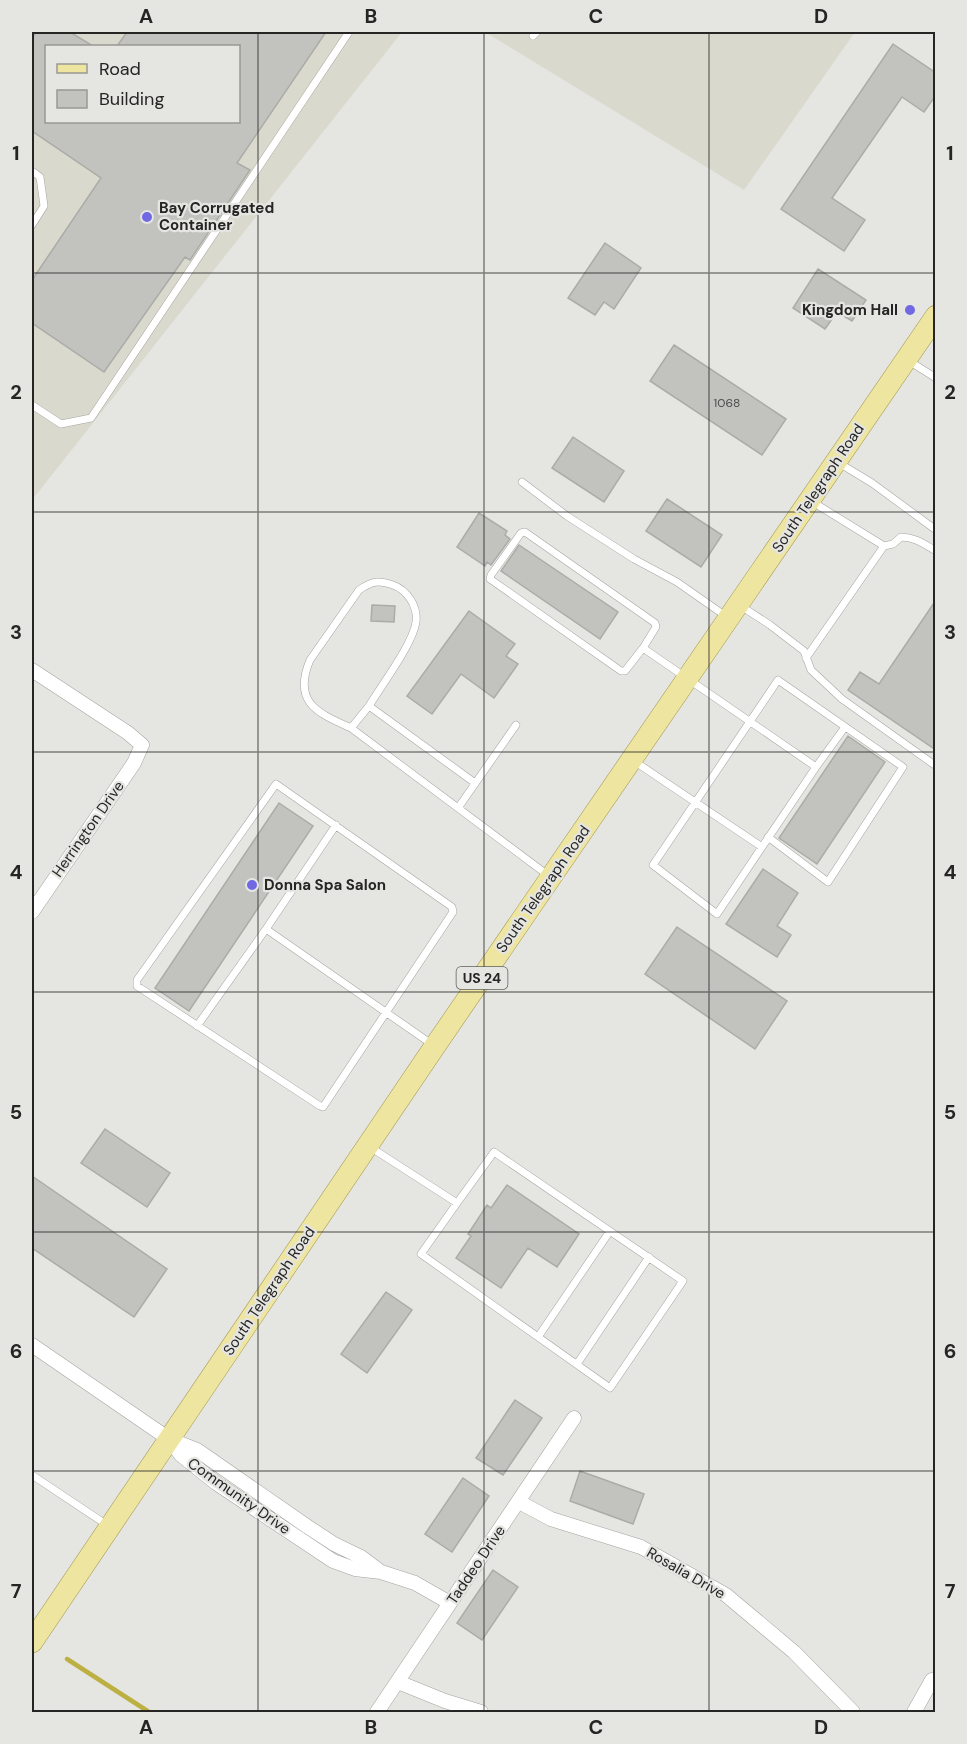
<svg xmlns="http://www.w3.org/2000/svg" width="967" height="1744" viewBox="0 0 967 1744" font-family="'DM Sans',sans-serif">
<rect width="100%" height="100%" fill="#e5e5e1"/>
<path fill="#dad9cd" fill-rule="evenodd" d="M32 32H402L32 500ZM46 46H238V122H46Z
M485 32H855L744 190Z"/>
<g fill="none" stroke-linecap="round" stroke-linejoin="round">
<path stroke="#bdb043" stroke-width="4.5" d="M67 1659 149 1712"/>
</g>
<path fill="#c2c2be" stroke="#ababa7" stroke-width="1.5" d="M36 32H70L93 46H46V122H238V46H117L127 32H326L237 163 250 170 190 260 185 257 104 372 32 323V280L101 178 32 131V39Z
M893 44 936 73V95L924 112 902 97 832 198 865 220 844 251 781 209Z
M605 243 641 268 614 309 604 302 595 315 568 298Z
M818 269 866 300 852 321 837 312 825 329 793 308Z
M674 345 786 419 762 455 650 381Z
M573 437 624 471 604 502 552 468Z
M667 499 722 535 701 567 646 531Z
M479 513 507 531 505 535 510 539 491 565 487 562 485 566 457 547Z
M519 545 618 612 600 639 501 571Z
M936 600V750L848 690 860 672 879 684Z
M372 605 395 606 394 622 371 621Z
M469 611 515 644 506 656 518 664 494 698 461 674 432 714 407 696Z
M848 736 885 762 817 864 779 838Z
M279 803 313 826 189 1011 155 988Z
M763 869 798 893 777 926 791 935 777 957 726 924Z
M677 927 787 1001 755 1049 645 974Z
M105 1129 170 1173 147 1207 81 1163Z
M32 1176 167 1269 134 1317 32 1248Z
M507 1185 579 1234 557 1267 528 1248 501 1288 456 1258 471 1236 468 1234 487 1205 491 1208Z
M386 1292 412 1310 367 1373 341 1354Z
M515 1400 542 1418 503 1475 476 1458Z
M580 1471 644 1494 633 1524 570 1501Z
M463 1478 489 1496 452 1552 425 1534Z
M493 1570 518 1587 482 1640 457 1623Z"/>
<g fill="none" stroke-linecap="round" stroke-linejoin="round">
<defs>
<path id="lane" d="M533 36 537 32
M32 171 40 177 44 206 32 225
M909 361 936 378
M32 405 61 424 91 418 349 32
M839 463 872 483 936 530
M522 482 567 516 634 559 677 582 727 617
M811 501 884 546 893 544 901 537C915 537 924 544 936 551
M741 606 770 625 804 651 811 670 842 699 936 766
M806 658 884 546
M351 728C318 713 292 703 310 660L359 590C372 581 378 580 393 585 407 590 418 606 416 622 413 644 381 686 369 706
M634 761 762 847 816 767 643 648 625 671H621L490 579 491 575 521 533 525 532 655 623 656 627 643 648
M816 767 845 727
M475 783 369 706 351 728 549 876
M276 784 452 907 453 912 323 1107 320 1106 137 986V980Z
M458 808 516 725
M762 847 717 914 653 865 778 680 903 767 828 882 768 837
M266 929 433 1045
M197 1026 266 929 336 825
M370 1147 457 1203 494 1152 683 1281 610 1388 421 1254 457 1203
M538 1337 610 1231
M577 1364 649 1257
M32 1475 107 1525"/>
<path id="street" d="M32 670 128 733 142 745 134 763 32 912
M32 1345 169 1439 197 1450 308 1527 334 1544 361 1557 381 1572
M170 1440 181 1455 216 1483 333 1561 355 1569 381 1572 415 1583 450 1603
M519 1502 551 1519 641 1547 726 1595 794 1652 853 1712
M398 1682 445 1701 481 1712
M377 1712 574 1418
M914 1712 932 1680"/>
<path id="primary" d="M32 1642 435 1046 936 316"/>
</defs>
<use href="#lane" stroke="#a5a4a1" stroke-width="8"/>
<use href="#street" stroke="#a5a4a1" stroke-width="15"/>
<use href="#primary" stroke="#a0974c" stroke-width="22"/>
<use href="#lane" stroke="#fff" stroke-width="7"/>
<use href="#street" stroke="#fff" stroke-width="14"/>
<use href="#primary" stroke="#eee5a1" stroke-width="21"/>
</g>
<path fill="none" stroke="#262524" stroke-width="1.5" stroke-opacity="0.55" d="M258 32V1712M484 32V1712M709 32V1712M32 273H936M32 512H936M32 752H936M32 992H936M32 1232H936M32 1471H936"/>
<g fill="#7169e4" stroke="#e5e5e1" stroke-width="2">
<circle cx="147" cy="217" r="6"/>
<circle cx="910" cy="310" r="6"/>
<circle cx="252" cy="885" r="6"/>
</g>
<g text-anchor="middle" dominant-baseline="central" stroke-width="4.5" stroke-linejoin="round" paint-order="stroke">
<g font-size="12" fill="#4d4c4a">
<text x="727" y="403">1068</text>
</g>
<rect fill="#e5e5e1" stroke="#5f5f5d" stroke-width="1.5" x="456.5" y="967" width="51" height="22" rx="4.5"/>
<g font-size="14" font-weight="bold" fill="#262524">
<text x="482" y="978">US 24</text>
</g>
<g font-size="15" font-weight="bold" fill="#262524" stroke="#e5e5e1" text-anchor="start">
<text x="159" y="208">Bay Corrugated<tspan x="159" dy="17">Container</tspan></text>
<text x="898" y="310" text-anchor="end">Kingdom Hall</text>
<text x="264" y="885">Donna Spa Salon</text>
</g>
<g font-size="15" fill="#262524" stroke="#e5e5e1">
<text transform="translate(818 488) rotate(-56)">South Telegraph Road</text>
<text transform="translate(88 829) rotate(-55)">Herrington Drive</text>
<text transform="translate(543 889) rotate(-55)">South Telegraph Road</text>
<text transform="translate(269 1291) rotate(-56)">South Telegraph Road</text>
<text transform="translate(239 1496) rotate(35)">Community Drive</text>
<text transform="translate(476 1565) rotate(-56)">Taddeo Drive</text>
<text transform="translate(686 1573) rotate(30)">Rosalia Drive</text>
</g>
</g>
<rect width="967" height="1744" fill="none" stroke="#e5e5e1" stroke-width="66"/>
<rect x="45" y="45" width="195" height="78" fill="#e5e5e1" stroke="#999895" stroke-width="1.5"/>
<rect x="57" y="64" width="30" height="9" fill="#eee5a1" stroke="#999895" stroke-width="1.5"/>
<text x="99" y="75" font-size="18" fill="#262524">Road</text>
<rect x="57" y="90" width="30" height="18" fill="#c2c2be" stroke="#999895" stroke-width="1.5"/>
<text x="99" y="105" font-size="18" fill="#262524">Building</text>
<rect x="33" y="33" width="901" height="1678" fill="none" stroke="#262524" stroke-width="2"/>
<g font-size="20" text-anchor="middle" font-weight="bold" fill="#262524">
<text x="146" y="23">A</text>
<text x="371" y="23">B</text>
<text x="596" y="23">C</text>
<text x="821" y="23">D</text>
<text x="16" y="160">1</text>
<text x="950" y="160">1</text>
<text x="16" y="399">2</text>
<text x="950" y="399">2</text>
<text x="16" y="639">3</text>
<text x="950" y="639">3</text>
<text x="16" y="879">4</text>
<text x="950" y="879">4</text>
<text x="16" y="1119">5</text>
<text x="950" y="1119">5</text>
<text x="16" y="1358">6</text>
<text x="950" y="1358">6</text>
<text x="16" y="1598">7</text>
<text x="950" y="1598">7</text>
<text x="146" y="1734">A</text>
<text x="371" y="1734">B</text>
<text x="596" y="1734">C</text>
<text x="821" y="1734">D</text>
</g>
</svg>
